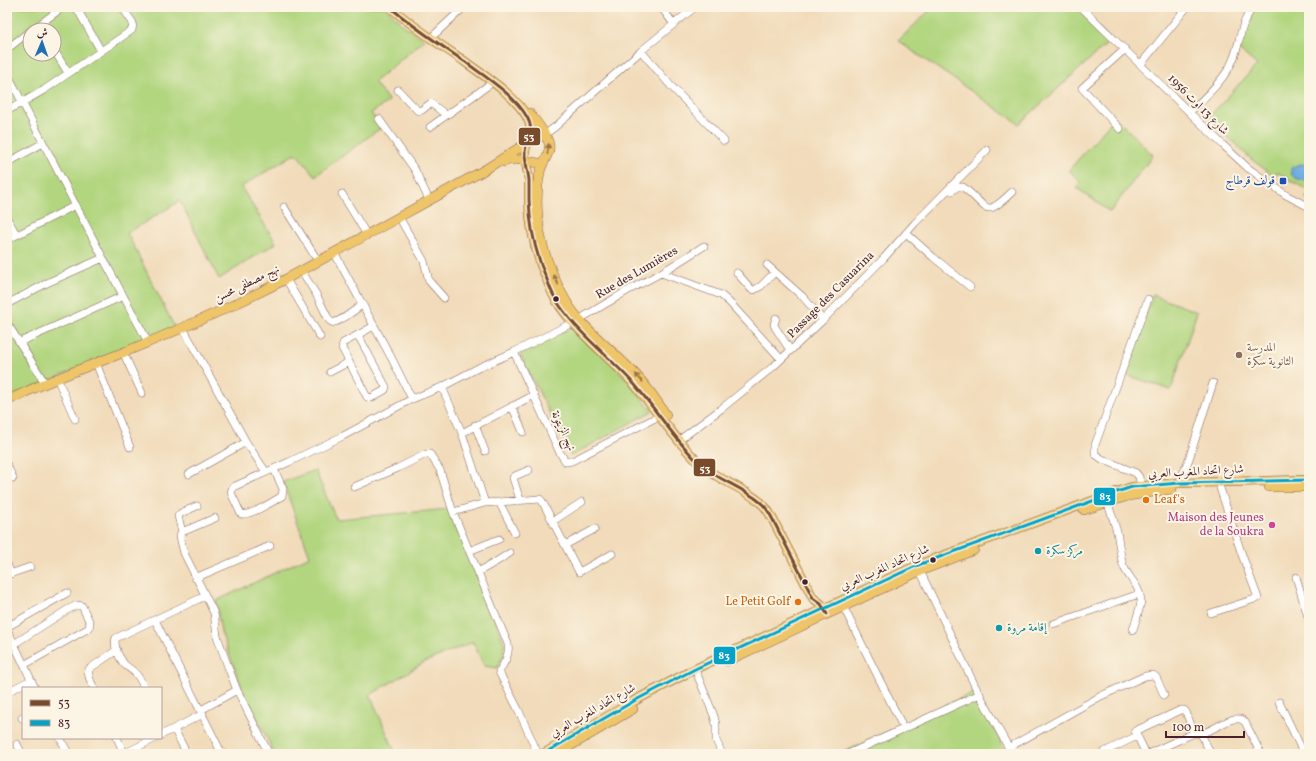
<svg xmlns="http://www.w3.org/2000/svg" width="1316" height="761" viewBox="0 0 1316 761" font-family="Vollkorn,Amiri,serif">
<rect width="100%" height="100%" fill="#fcf5e5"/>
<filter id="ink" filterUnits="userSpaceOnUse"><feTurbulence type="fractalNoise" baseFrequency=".025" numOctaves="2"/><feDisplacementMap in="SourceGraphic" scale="8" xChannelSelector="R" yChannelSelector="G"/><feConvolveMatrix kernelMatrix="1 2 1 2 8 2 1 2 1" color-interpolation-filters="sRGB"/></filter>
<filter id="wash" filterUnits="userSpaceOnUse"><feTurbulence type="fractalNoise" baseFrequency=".012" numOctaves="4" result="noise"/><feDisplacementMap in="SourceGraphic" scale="16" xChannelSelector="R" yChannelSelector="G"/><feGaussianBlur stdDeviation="0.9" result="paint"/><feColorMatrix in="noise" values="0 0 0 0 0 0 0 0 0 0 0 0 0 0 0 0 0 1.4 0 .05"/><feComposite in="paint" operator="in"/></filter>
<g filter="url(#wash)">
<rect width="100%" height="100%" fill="#f1dbba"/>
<path fill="#b2d680" stroke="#7e7a56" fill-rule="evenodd" d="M7 7H385L402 24 424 40 374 82 389 101 371 113 382 127 315 176 296 153 241 187 276 243 219 279 180 201 127 233 175 328 7 398ZM30 30H54V54H30Z
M933 7H1077L1111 40 1019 124 898 41Z
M1254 7H1309V199L1306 198 1309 191 1277 172 1274 176 1252 160 1208 118 1257 65 1239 50 1247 15Z
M1115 117 1153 155 1110 212 1077 188 1080 182 1069 170Z
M1153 295 1197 312 1171 390 1124 374Z
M572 327 625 377 652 411 571 456 520 354Z
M315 470 336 519 449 509 504 642V654L497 668 484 666 473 642 425 662 370 695 396 754H275L242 688 221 632 216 601 310 556 283 482Z
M975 692 1007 754H840Z"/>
<path fill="#6faee2" stroke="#5c6686" d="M1301 164 1309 166V182C1300 179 1287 179 1292 167Z"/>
</g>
<g filter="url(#ink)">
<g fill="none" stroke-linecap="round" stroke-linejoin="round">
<defs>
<path id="minor" d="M76 7 101 51
M661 7 673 23
M1081 7 1223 145 1248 168 1286 195 1309 207
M32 30 63 7
M434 35 464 7
M7 49 30 31
M54 50 68 73
M641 51 670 85 724 141
M1141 64 1187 7
M7 73 103 258 148 342
M398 90 418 111 422 110 431 103 446 115
M7 111 44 90 132 30 133 23 122 7
M1190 112C1203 99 1225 79 1232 62 1241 44 1239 22 1254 7
M379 119 415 170 429 200
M430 127 493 82
M1120 129 1082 88 1125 49
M544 135 555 127 641 51 695 7
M7 163 43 143
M952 191 957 187H963C989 207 983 220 1012 192
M342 194 367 235
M284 207 318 261
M399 217 424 261 429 281 444 298
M7 218 16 234
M906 233 933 257 970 287
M7 240 76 205
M334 252 392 359 412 399
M767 265 803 297 823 320
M301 270 316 294 329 320C331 322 332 323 335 322 343 320 356 309 363 304
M661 273 721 295 730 303 781 359
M737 273 751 289 754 290 761 286 774 273
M286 279 320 337
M7 304 49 282 103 258
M776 318 774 324 775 327 790 350
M7 323 45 383
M183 328 246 442 266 472
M358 335 386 387 385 390 371 398 367 397 342 348 343 343 374 326
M20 342 123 296
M123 352 142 393
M514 352 560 453 566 462 572 461 663 414
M96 363 130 447
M330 372 349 362
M57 378 75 419
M442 387 462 433 485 503
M512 406 523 432
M475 425 485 451
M462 433 534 395
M678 441 721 409 774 366 823 320 884 258 915 223 987 150
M7 465 13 478
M274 469 283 489 282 496C274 501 249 517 241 514L232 495 231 492 233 487 289 462 343 436 412 399 442 387 478 368 514 352 580 319 627 291 661 273 704 246
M189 474 246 442
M1179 483 1189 459 1213 383
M354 487 398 468 426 454H430L440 470 453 512 508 644C510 655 504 663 499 672L518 709 538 754
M1142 491 1139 477 1136 473 1102 459 1095 454V445L1099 434 1148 299
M520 500 513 478 515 476 529 470
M499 502 515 533
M1107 502C1111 512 1114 521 1117 532 1119 543 1120 554 1123 565 1128 578 1139 584 1141 600 1141 607 1135 622 1133 630
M197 506 181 513 178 516 182 532 180 535 181 541 184 553 214 613 217 636 228 667 237 690 269 754
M453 512 485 503 540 499 542 501 579 572 612 554
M553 521 582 502
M182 532 215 518
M565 545 595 529
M469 551 499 539
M7 564 11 574
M920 571 975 686 1012 754
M478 572 494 563 510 553
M7 575 30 567
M1296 577 1309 620
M195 578 270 546
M843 606 901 723
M1211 613 1258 598 1241 552 1220 488
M155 620 222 754
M1053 624 1139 594
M7 627 67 593
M7 629 35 688
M14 644 67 610 77 605 82 606 90 623 89 628 24 665
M697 674 714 716 716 724V740L722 754
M94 688C91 682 87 676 89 669L117 650
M144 688C142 683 140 678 136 674 133 670 128 668 124 664 119 657 113 646 116 638L205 596
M7 692 31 680
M1279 702 1304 754
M201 710 237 690
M22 718 23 717
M174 729 187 754
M1201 734 1211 754
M161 735 203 714
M60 738 67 751
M117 738 124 753
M17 744 22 754
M1008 748 1101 696 1145 676 1153 675 1156 677 1164 695
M123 754 156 738
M848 754 980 694
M1100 754 1137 736
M1146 754 1135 731 1181 710H1184L1186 712 1194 733
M1148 754 1194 733C1196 733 1199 734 1201 733 1214 732 1234 711 1245 722L1261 754"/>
<path id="major" d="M390 7C413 27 439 44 464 61 484 76 515 95 527 117 536 133 525 139 525 153 525 162 528 171 529 180 529 187 529 193 529 200 530 229 536 256 548 282 551 291 555 299 560 306 581 336 611 358 635 385 657 411 675 440 700 464 717 480 741 486 760 502 765 506 769 512 772 518L813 598 821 604 827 613
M529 113C535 120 547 135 549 144 551 154 542 162 540 172 534 200 538 236 548 262 553 275 559 289 566 301 580 325 604 343 624 363 641 378 654 396 666 415
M503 162C518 156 527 163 542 163
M7 401C46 381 87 367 127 351 181 329 234 306 286 279 351 244 415 208 479 173 501 161 521 144 544 135
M1269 487H1309
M1084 510 1128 496 1172 489
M727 661 920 571 974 550
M543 754 634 701 695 669 918 565 1117 492 1132 487 1180 483 1309 480
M557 754 633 709"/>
</defs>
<use href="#minor" stroke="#84615d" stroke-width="8"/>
<use href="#major" stroke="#84615d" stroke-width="10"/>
<use href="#minor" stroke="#fff" stroke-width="7"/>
<use href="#major" stroke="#eec569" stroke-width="9"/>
<defs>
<path id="bus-1" d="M390 7C413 27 439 44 464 61 484 76 515 95 527 117 536 133 525 139 525 153 525 162 528 171 529 180 529 187 529 193 529 200 530 229 536 256 548 282 551 291 555 299 560 306 581 336 611 358 635 385 657 411 675 440 700 464 717 480 741 486 760 502 765 506 769 512 772 518L813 598 821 604 827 614"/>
<path id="bus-2" d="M543 754 634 701 695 669 918 565 1117 492 1132 487 1180 483 1309 480"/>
</defs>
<use href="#bus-1" stroke="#fcf5e5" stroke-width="6"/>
<use href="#bus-2" stroke="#fcf5e5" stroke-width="6"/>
<use href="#bus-1" stroke="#7a4b2a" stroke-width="3"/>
<use href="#bus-2" stroke="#04a2c6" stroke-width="3"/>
</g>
<defs><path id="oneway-solid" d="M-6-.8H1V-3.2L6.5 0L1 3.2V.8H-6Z"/></defs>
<g fill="#9c724a">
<use href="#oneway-solid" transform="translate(548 149) rotate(-84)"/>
<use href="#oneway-solid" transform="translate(556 280) rotate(-115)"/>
<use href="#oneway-solid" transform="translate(639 378) rotate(-131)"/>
</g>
</g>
<rect fill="#1a4fb4" stroke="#fcf5e5" stroke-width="1.5" x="1279" y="177" width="8" height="8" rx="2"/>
<g fill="#4a1f2b" stroke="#fcf5e5" stroke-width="1.5">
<circle cx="556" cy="299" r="3.5"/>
<circle cx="933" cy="560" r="3.5"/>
<circle cx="805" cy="582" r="3.5"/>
</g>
<circle fill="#8d6e63" stroke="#fcf5e5" stroke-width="1.5" cx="1239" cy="355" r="4"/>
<g fill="#e8710a" stroke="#fcf5e5" stroke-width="1.5">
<circle cx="1146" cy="500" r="4"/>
<circle cx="798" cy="602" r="4"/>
</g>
<circle fill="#d1479c" stroke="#fcf5e5" stroke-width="1.5" cx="1272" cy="525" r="4"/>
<g fill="#0f9aa8" stroke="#fcf5e5" stroke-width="1.5">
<circle cx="1038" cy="551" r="4"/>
<circle cx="999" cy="628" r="4"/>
</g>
<g text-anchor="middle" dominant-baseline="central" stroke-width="4" stroke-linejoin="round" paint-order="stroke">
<g font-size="12" fill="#4a1f2b" stroke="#fcf5e5">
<text transform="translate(1198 105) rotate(45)">شارع 13 اوت 1956</text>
<text transform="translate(637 273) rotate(-30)">Rue des Lumières</text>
<text transform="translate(247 284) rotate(-26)">نهج مصطفى محسن</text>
<text transform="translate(831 295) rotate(-45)">Passage des Casuarina</text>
<text transform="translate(563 431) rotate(65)">نهج الزيتونة</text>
<text transform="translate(1196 472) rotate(-3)">شارع اتحاد المغرب العربي</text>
<text transform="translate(885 568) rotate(-24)">شارع اتحاد المغرب العربي</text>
<text transform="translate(593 711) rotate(-30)">شارع اتحاد المغرب العربي</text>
</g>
<g font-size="12" fill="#164399" stroke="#fcf5e5" text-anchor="end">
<text x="1275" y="181">قولف قرطاج</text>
</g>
<g font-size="12" fill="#785e54" stroke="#fcf5e5" text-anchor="start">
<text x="1247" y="348">المدرسة<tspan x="1247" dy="14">الثانوية سكرة</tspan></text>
</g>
<g font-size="12" fill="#c56008" stroke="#fcf5e5" text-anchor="start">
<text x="1154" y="500">Leaf's</text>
<text x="790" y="602" text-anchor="end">Le Petit Golf</text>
</g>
<g font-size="12" fill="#b23c85" stroke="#fcf5e5" text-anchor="end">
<text x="1264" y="518">Maison des Jeunes<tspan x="1264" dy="14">de la Soukra</tspan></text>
</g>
<g font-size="12" fill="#0d838f" stroke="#fcf5e5" text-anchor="start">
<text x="1046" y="551">مركز سكرة</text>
<text x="1007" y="628">إقامة مروة</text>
</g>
</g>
<g stroke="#fcf5e5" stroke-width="1.5">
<rect x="518" y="127" width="23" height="19" rx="4" fill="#7a4b2a"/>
<rect x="693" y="458" width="23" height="19" rx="4" fill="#7a4b2a"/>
<rect x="1093" y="487" width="23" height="19" rx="4" fill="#04a2c6"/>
<rect x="713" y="646" width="23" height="19" rx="4" fill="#04a2c6"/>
</g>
<g font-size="11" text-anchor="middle" font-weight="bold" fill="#fff">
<text x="529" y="140">53</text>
<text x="705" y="472">53</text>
<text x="1105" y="500">83</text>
<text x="724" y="659">83</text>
</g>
<rect width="1316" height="761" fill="none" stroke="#fcf5e5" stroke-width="24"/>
<rect x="22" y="687" width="140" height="52" fill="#fcf5e5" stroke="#b59f9b"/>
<rect x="30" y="700" width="20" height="6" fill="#7a4b2a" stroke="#b59f9b"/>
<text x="58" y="707" font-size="12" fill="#4a1f2b">53</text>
<rect x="30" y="720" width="20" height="6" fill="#04a2c6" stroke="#b59f9b"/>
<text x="58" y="727" font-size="12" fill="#4a1f2b">83</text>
<g transform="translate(42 42) rotate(2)"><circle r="19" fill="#fcf5e5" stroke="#b59f9b"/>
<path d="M0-3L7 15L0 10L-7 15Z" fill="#1f6fb2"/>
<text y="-6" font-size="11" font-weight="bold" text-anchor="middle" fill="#4a1f2b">ش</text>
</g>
<path d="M1166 731v6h78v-6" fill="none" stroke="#4a1f2b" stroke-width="2"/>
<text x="1172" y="731" font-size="12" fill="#4a1f2b" stroke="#fcf5e5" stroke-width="3" paint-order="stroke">100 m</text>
</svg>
